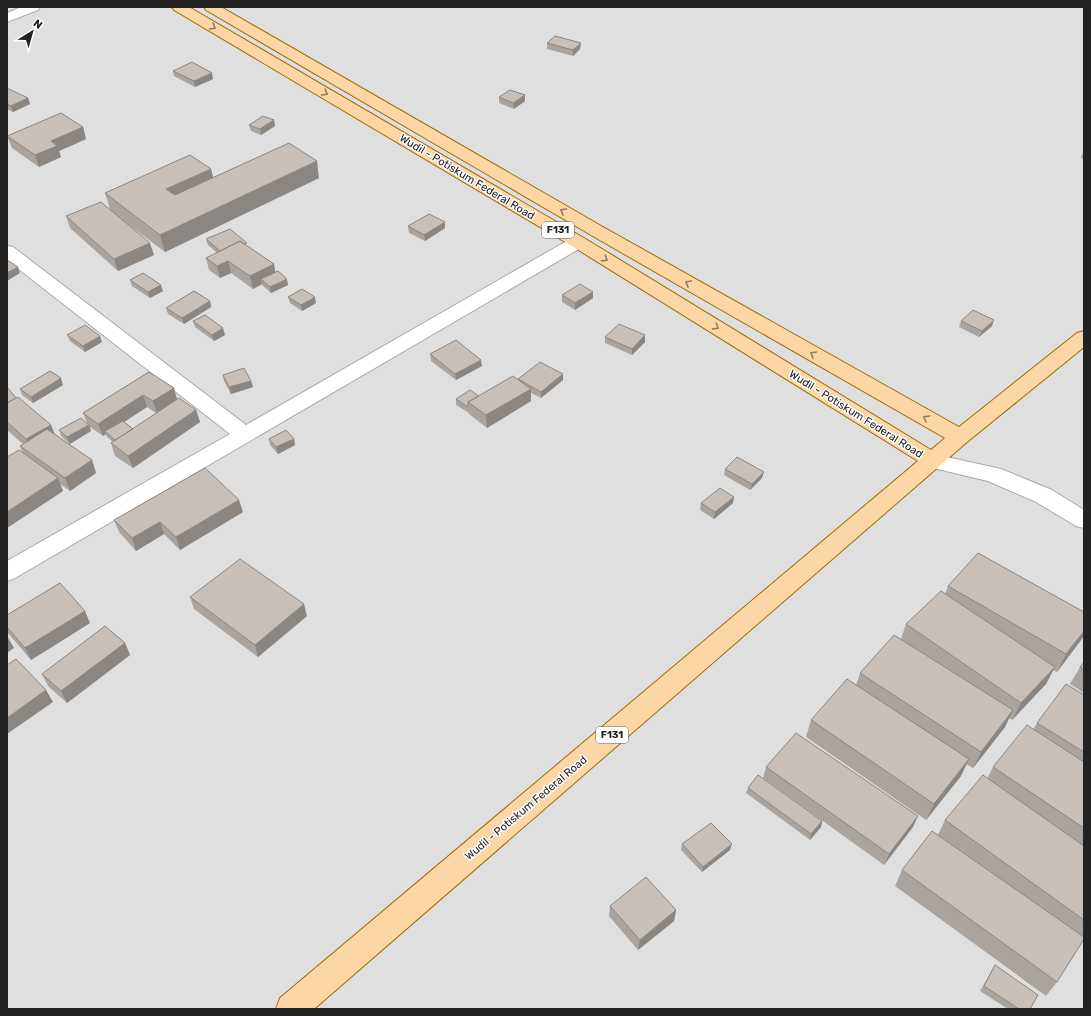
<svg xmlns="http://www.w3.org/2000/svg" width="1091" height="1016" viewBox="0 0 1091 1016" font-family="Rubik,sans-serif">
<rect width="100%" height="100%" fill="#f2efe9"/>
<path fill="#e0dfdf" d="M7 7H1084V1009H7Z"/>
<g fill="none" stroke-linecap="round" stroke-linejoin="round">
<defs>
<path id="street" d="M21 7H40L38 10 7 22V13Z
M578 237 584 238 587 242 584 246 15 578 7 581V561L230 434 7 260V246L13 247 246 425 572 238Z
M933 454 1001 469 1052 490 1084 510V528L1076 526 1036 502 988 481 925 466 922 461 925 456Z"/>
<path id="primary" d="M172 7H189L584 238 931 450 945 438 591 235 206 10 204 7H221L603 227 959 427 1077 333 1084 331V347L967 442 314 1009H276L280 998 918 461 572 246 174 10Z"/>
</defs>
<use href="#street" stroke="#a9a9a9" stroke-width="2"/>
<use href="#primary" stroke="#a06b00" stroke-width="2"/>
<use href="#street" fill="#fff" fill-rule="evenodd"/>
<use href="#primary" fill="#fcd6a4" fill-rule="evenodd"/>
</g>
<path fill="#aba49e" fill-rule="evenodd" d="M547 43 580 49 573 56 547 49Z
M173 71 213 79 195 87 174 76Z
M7 88 28 98 30 104 13 112 7 109Z
M499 97 525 101 514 109 499 103Z
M274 120 275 126 261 135 251 131 249 125Z
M83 127 86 139 59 151 61 157 39 167 12 148 7 136Z
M1084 149V159L1081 158Z
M211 169 213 178H319L165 252 125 222 154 255 118 271 70 228 66 216 110 209 105 193Z
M408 226 445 228 425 241 409 233Z
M206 239 248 246 274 264 275 272 288 285 271 293 262 285V284L253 289 231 273 220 278 209 270 206 258 217 253 208 245Z
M130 280 163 291 150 298 132 286Z
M562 295 593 298 575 310 562 302Z
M288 297 316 303 302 311 290 303Z
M210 301 211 307 184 324 168 314 166 308Z
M193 321 225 335 214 341 195 327Z
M961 321 992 326 979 337 959 327Z
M67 335 102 342 85 352 70 341Z
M605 337 645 342 632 355 605 343Z
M430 354 482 366 456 380 431 361Z
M149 372 174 388 177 399 196 410 200 422 133 468 115 456 111 443 113 442 107 437 106 434 103 436 90 427 91 431 70 444 61 436 59 430 87 423 83 413ZM147 407 156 413 133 429 124 422Z
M563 374V380L541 398 531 393V401L487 428 469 414V413L456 405V399L479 396 518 379Z
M223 375 251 381 253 387 231 394 224 381Z
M63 385 33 403 22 395 20 389Z
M7 387 16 398 54 434 92 460 96 473 70 491 60 484 63 491 7 528V457L22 452 20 446 23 444 7 430Z
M269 439H294L295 445 278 454 270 445Z
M725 469 762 478 750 490 724 475Z
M701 503H733L714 519 700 510Z
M243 512 180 550 164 534 136 551 119 532 114 520Z
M948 586 1084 612V636L1057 672 1053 670 1046 684 1012 720 1009 718 1005 727 973 768 966 764 961 776 926 820 806 737 811 720 856 685 860 673 901 639 906 624 945 594Z
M190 597 307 616 258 657 194 609Z
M7 615 90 623 31 660 7 632Z
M125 643 130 655 67 703 48 686 42 674Z
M1084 662V693L1070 684 1080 667Z
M1084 695V943L1082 942 1057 982 1046 996 895 886 902 870 938 835 945 820 987 779 993 767 1033 730 1037 723Z
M766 767 913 827 884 865 763 778Z
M748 788 822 821 821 827 810 840 746 793Z
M682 844 730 850 702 872 681 850Z
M610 906 676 910 674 921 638 950 609 916Z
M995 965 1030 1009H1008L980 991Z"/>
<path fill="#8b8681" d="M581 43 580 49 573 56V50Z
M212 73 213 79 195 87 194 81Z
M525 95V101L514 109 513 103Z
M28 98 30 104 13 112 11 106Z
M274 120 275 126 261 135 260 129Z
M83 127 86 139 59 151 61 157 39 167 35 155 51 141Z
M317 161 319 178 165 252 160 235Z
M211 169 215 186 171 207 166 189Z
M445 222V228L425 241 424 235Z
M150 243 154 255 118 271 114 259Z
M228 261 231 273 220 278 217 266Z
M274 264 276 276 261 279 262 284 253 289 250 276Z
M18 267 20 273 7 281V273Z
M287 279 288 285 271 293 270 287Z
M161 285 163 291 150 298 148 292Z
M593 292V298L575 310V303Z
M315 297 316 303 302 311 301 305Z
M210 301 211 307 184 324 182 318Z
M994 320 992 326 979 337 982 331Z
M223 328 225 335 214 341 212 335Z
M645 335V342L632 355V349Z
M100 336 102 342 85 352 83 346Z
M481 360 482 366 456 380 455 374Z
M563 374V380L541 398V392Z
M61 378 63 385 33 403 31 397Z
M251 381 253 387 231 394 229 387Z
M174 388 177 400 157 414 153 401Z
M531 389V401L487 428 486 415Z
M143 395 147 407 107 433 105 431 106 434 103 436 98 424Z
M196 410 200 422 133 468 128 456Z
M51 425 56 437 31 451 26 439Z
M89 425 91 431 70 444 67 437Z
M294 439 295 445 278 454 276 447Z
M92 460 96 473 70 491 65 478Z
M764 472 762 478 750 490 752 484Z
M58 478 63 491 7 528V512Z
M734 497 733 503 714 519 715 512Z
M239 500 243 512 180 550 176 537Z
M160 522 164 534 136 551 132 538Z
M304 604 307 616 258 657 255 645Z
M85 611 90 623 31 660 25 648Z
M1084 631V636L1057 672 1066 654Z
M7 636 14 648 7 653Z
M125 643 130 655 67 703 61 691Z
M1055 667 1046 684 1012 720 1021 703Z
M46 690 53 702 7 734V718Z
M1013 710 1005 727 973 768 981 752Z
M969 759 961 776 926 820 934 804Z
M918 816 913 827 884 865 889 854Z
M822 821 821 827 810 840 811 834Z
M732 844 730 850 702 872 703 867Z
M676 910 674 921 638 950 640 940Z"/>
<path fill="#c7bfb8" stroke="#8b8681" d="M555 36 581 43 573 50 547 43Z
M192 62 212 73 194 81 173 71Z
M7 88 28 98 11 106 7 104Z
M510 90 525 95 513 103 499 97Z
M61 113 83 127 51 141 57 146 35 155 7 136Z
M263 116 274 120 260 129 249 125Z
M289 143 317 161 160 235 105 193 190 155 211 169 166 189 175 195Z
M101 202 150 243 114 259 66 216Z
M429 214 445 222 424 235 408 226Z
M230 229 247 243 244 244 240 241 220 251 206 239Z
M240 241 274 264 250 276 228 261 217 266 206 258Z
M7 260 18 267 7 273Z
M278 271 287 279 270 287 261 279Z
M143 273 161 285 148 292 130 280Z
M580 284 593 292 575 303 562 295Z
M302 289 315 297 301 305 288 297Z
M194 291 210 301 182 318 166 308Z
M973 310 994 320 982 331 961 321Z
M205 315 223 328 212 335 193 321Z
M619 324 645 335 632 349 605 337Z
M85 325 100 336 83 346 67 335Z
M456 340 481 360 455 374 430 354Z
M540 362 563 374 541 392 518 379Z
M244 368 251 381 229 387 223 375Z
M50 371 61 378 31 397 20 389Z
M149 372 174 388 153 401 143 395 98 424 83 413Z
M513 376 531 389 486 415 468 402Z
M7 387 16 398 7 403Z
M470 390 479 396 468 402V407L456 399Z
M18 397 51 425 26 439 7 422V403Z
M179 398 196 410 128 456 111 443Z
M81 418 89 425 67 437 59 430Z
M123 421 133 429 115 440 105 431Z
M47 429 92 460 65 478 20 446Z
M286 430 294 439 276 447 269 439Z
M19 450 58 478 7 512V457Z
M737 457 764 472 752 484 725 469Z
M205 468 239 500 176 537 160 522 132 538 114 520Z
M720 488 734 497 715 512 701 503Z
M978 553 1084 612V631L1066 654 948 586Z
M240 559 304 604 255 645 190 597Z
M60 583 85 611 25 648 7 627V615Z
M941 591 1055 667 1021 703 906 624Z
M105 626 125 643 61 691 42 674Z
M894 635 1013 710 981 752 860 673Z
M16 659 46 690 7 718V665Z
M1084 662V669L1080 667Z
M847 679 969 759 934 804 811 720Z
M1066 684 1084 695V752L1037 723Z
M1027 725 1084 762V828L993 767Z
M796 733 918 816 889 854 766 767Z
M758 775 822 821 811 834 748 788Z
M983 775 1084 846V920L945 820Z
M711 823 732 844 703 867 682 844Z
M932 831 1084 937V939L1057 982 902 870Z
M646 877 676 910 640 940 610 906Z
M995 965 1038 995 1030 1009H1019L984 986Z"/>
<defs><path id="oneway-chevron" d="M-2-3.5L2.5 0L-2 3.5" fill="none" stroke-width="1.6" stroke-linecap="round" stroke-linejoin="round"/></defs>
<g stroke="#8f7c63">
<use href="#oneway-chevron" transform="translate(213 27) rotate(31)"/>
<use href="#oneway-chevron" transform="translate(325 93) rotate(31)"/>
<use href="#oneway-chevron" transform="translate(563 211) rotate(-150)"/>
<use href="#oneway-chevron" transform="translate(605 259) rotate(32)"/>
<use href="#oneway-chevron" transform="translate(688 283) rotate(-150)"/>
<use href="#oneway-chevron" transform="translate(716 327) rotate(32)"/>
<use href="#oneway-chevron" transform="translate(813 354) rotate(-150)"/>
<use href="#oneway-chevron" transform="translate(926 418) rotate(-150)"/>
</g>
<g text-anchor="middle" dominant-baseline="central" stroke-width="3" stroke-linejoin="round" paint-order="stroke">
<g fill="#fff" stroke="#646464" stroke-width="1">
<rect x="542" y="222" width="32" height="16" rx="3"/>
<rect x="596" y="727" width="32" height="16" rx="3"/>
</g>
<g font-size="10" font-weight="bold" fill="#222">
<text x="558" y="230">F131</text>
<text x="612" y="735">F131</text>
</g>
<g font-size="11" fill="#222" stroke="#fff">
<text transform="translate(467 177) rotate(31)">Wudil - Potiskum Federal Road</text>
<text transform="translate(856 414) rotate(32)">Wudil - Potiskum Federal Road</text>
<text transform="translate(526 808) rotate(-40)">Wudil - Potiskum Federal Road</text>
</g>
</g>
<rect width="1091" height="1016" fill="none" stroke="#222222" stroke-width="16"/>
<g transform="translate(32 32) rotate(37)" stroke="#ffffff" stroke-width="3" paint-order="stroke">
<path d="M0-3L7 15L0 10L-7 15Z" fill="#222222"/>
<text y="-6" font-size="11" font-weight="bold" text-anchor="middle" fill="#222222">N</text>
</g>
</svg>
